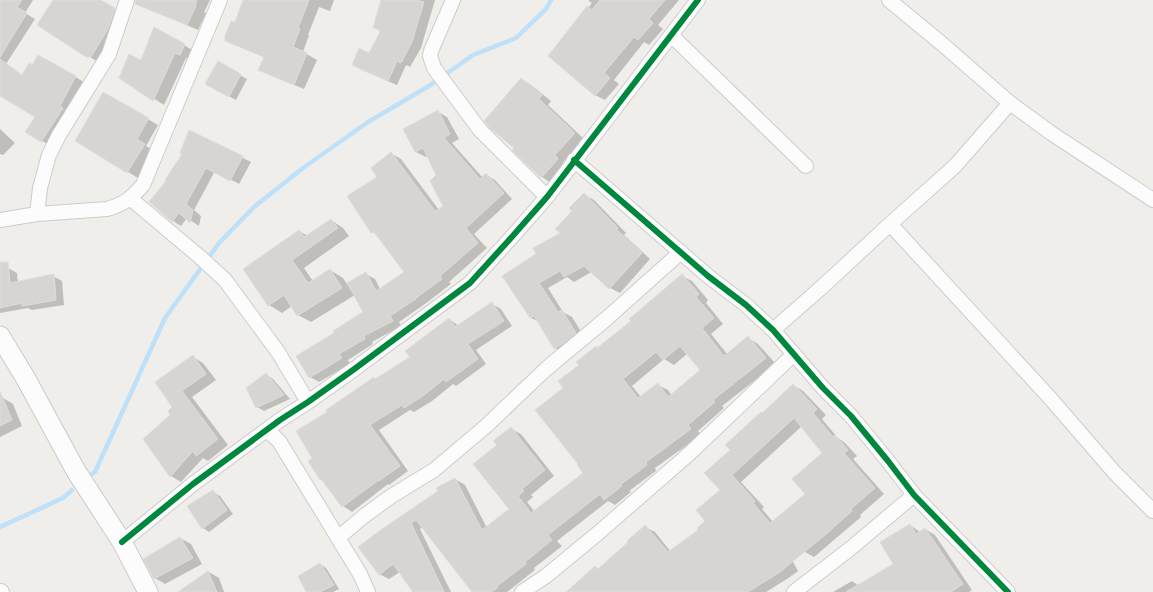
<svg xmlns="http://www.w3.org/2000/svg" width="1153" height="592" viewBox="0 0 1153 592" font-family="Mulish,sans-serif">
<rect width="100%" height="100%" fill="#efeeea"/>
<path fill="#0003" fill-rule="evenodd" d="M0 0H33L25 13 35 19 6 64 23 76 33 66 39 56 84 82 50 145 42 141 37 116 1 95 0 97Z
M55 0H99L122 14 98 62 39 25Z
M149 0H210L204 12 206 13 198 30 156 12Z
M245 0H334L330 11 319 7 308 35H309L303 52 317 60 304 89 270 75 260 69 265 57 235 45 225 40 235 24Z
M382 0H435L421 48 410 67 406 65 397 85 362 70 353 65 370 54 382 32 374 27Z
M588 0H679L658 25 663 29 649 45 644 42 614 80 619 84 605 100 595 95 549 56 592 3Z
M184 45 194 51 191 60 186 58 164 105 121 78Z
M218 63 247 79 236 100 207 84Z
M521 79 531 85 551 101 548 105 584 139 563 162 567 165 551 183 542 177 514 150Z
M104 94 158 125 146 146 154 151 138 178 76 140Z
M438 112 447 117 459 139 452 143 483 178 486 175 495 180 512 199 474 234 487 248 449 282 451 284 425 304 399 322 401 326 372 342 373 344 348 360 350 364 319 382 310 377 336 333 365 312 355 295 311 322 298 315 292 306 282 313 269 305 244 270 299 231 308 236 331 220 343 228 349 236 304 268 313 281 330 270 343 278 347 284 366 274 375 279 380 289 406 272 379 236 372 232 379 177 392 154 401 159 439 210 445 206 438 176 428 156 426 157 416 152 404 129Z
M0 129 15 143 3 155 0 154Z
M190 132 251 162 239 184 215 171 194 210 201 216 199 226 187 218 181 226 173 221 151 202 168 181 184 154Z
M585 195 594 200 626 233 624 235 650 259 620 293 610 288 593 271 574 282 567 277 548 288 563 312 572 317 585 338 564 353 555 348 540 322 531 318 504 276 538 254 562 233 574 211Z
M8 268 17 273 18 283 53 276 62 281 64 305 32 310 28 308 0 313V269Z
M682 276 692 281 708 300 706 303 723 324 711 334 728 355 748 338 758 344 776 364 722 406 724 408 698 431 701 435 655 468 656 471 629 491 631 492 615 505 608 501 557 541 562 546 534 568 535 570 507 592H473L423 527 420 529 451 592H412L414 591 400 572 389 579 379 574 360 547 455 479 465 485 487 528 511 510 498 445 511 429 521 434 554 476 531 495 533 497 527 502 535 512 584 473 565 388 598 349 633 321ZM688 353 701 371 672 396 668 390 658 385 641 397 632 386 664 359 674 365Z
M492 304 501 309 512 326 476 350 486 364 456 386 453 384 432 401 414 412 410 410 379 430 408 471 389 485 388 484 352 512 343 506 324 481 321 479 310 461 314 459 329 412 376 380 412 358 449 319 459 326Z
M193 357 203 363 216 380 192 397 228 445 208 461 203 458 181 482 171 476 172 415Z
M267 375 273 379 290 399 264 411 257 407 248 388Z
M793 385 803 391 826 415 822 419 838 438 845 443 857 456 853 459 884 494 860 515 861 517 814 557 805 552 804 549 790 556 798 571 790 577 766 592H567L595 567 599 570 645 527 655 532 671 552 700 530 707 521 721 490 732 450ZM802 426 824 453 807 494 773 522 762 509 764 507 741 482Z
M3 398 13 404 22 426 0 437V400Z
M213 492 220 496 233 514 209 532 203 528Z
M910 525 920 532 925 529 935 535 972 590 969 592H833L852 581 859 586 895 564Z
M180 538 191 544 202 564 165 584 155 578Z
M320 564 326 568 339 589 333 592H308Z
M209 572 219 578 224 592H180Z"/>
<g fill="none" stroke-linecap="round" stroke-linejoin="round">
<path stroke="#bfe0f9" stroke-width="4.5" d="M92 474 95 472 165 318 219 243 254 207 303 168 368 122 429 86 473 55 516 38 546 9 551 0
M0 527 63 498 72 490"/>
</g>
<path fill="#d6d5d3" stroke="#deddd9" fill-rule="evenodd" d="M0 0H22L17 7 27 13 0 57Z
M53 0H101L115 8 108 29 91 57H86L37 25Z
M136 0H197L195 6H196L187 25 135 4Z
M243 0H309L298 28 300 29 293 47 307 53 294 85 258 70 264 57 225 41V36L231 21 235 22Z
M381 0H416L424 2 412 42 401 63 397 61 388 81 352 65 359 48 369 53 381 30 373 28Z
M600 0H665L649 19 653 23 638 40 634 37 604 73 610 78 595 96 548 56 587 6 592 10Z
M154 27 185 44 180 55 175 53 153 101 119 78 129 54 141 60Z
M38 55 76 76 60 106 63 108 41 142 25 132 35 117 0 96V59L22 75 29 63 32 65Z
M218 61 241 74 229 97 205 84Z
M521 78 542 95 539 99 575 133 555 155 558 159 541 178 512 150 514 148 491 129 484 121Z
M103 92 149 118 137 139 145 144 127 173 75 141Z
M438 110 450 134 444 138 480 179 486 173 504 193 466 228 478 243 440 276 442 279 416 298V299L390 316 393 321 364 336 365 339 339 354 342 358 309 378 296 356 334 333 333 331 363 312 347 283 366 272 376 291 404 272 374 232 371 233 347 196 377 177 371 168 391 152 435 211 443 206 430 181 436 175 423 148 415 152 403 129Z
M189 130 243 156 230 181 206 168 186 204 193 210 190 223 179 213 172 222 149 202 166 181 165 180 182 154 180 153Z
M584 193 618 228 616 229 642 253 609 289 584 266 564 277 560 271 539 283 558 312 562 310 576 333 565 342 554 349 534 316 530 318 502 276 536 254 533 248 560 233 555 229 572 211 569 208Z
M331 219 338 228 292 260 308 283 330 269 342 288 297 316 284 295 268 306 243 269 299 230 304 237Z
M0 262H8L10 283 54 274 56 300 22 306V303L0 308Z
M682 274 699 294 696 297 714 318 702 328 724 356 748 336 766 358 713 400 715 402 688 425 691 429 646 462 647 465 620 485 622 486 604 500 600 494 548 535 552 540 525 562 526 564 497 586 498 587 492 592H472L416 520 411 523 444 592H413L393 564 379 575 358 547 382 529 438 491 436 488 455 478 482 530 509 509 473 464 497 445 493 441 511 427 545 470 522 489 524 491 518 496 531 513 583 473 577 465 578 464 535 410 563 388 558 381 579 365 576 362 596 346 597 348 631 321 629 319ZM680 346 700 370 668 397 658 383 638 398 623 379 656 352 663 360Z
M492 302 504 321 468 344 478 359 446 382 444 379 423 396 404 408 402 405 370 425 400 466 379 481V480L342 507 321 479 320 480 308 461 312 458 296 431 327 412 326 410 374 377 375 379 410 357 405 351 449 318 455 327Z
M193 355 206 374 182 391 218 439 196 456 193 451 170 477 143 439 170 415 168 411 172 407 155 382Z
M266 373 284 395 256 408 246 388Z
M793 384 817 409 813 413 833 437 835 435 848 450 844 453 875 488 851 509 852 511 825 535 780 572 748 592H566L595 566 598 569 628 542 627 541 645 525 668 552 698 530 697 528 705 521 696 510 720 490 704 473 730 450 725 445 761 412 762 413ZM794 418 822 453 792 479 805 494 770 523 753 503 755 501 732 475Z
M0 391 12 420 0 426Z
M213 490 227 510 202 529 187 506Z
M910 524 916 534 925 528 963 584 951 592H846L893 564 880 542Z
M180 537 193 558 154 579 143 559Z
M320 563 334 585 320 592H306L298 576Z
M208 571 217 592H178Z"/>
<g fill="none" stroke-linecap="round" stroke-linejoin="round">
<defs>
<path id="street" d="M453 0 431 51 430 56 434 68 480 130 547 197
M889 0 941 43 1010 103 1051 133 1153 200
M671 35 806 166
M574 160 618 198 708 276 746 305 773 330 823 388 851 416 888 461 914 495 1008 592
M131 199 200 257 225 280 278 352 308 402
M37 214 40 188 49 155 59 135 109 54 127 0
M0 220 37 214 107 209C125 204 131 198 143 185L220 0
M890 224 1050 398 1114 472 1153 511
M773 330 822 287 890 224 955 166 1010 103
M267 430 279 441 360 574 368 592
M338 538 364 516 390 497 434 470 485 427 546 369 606 319 681 252
M122 542 193 484 280 420 308 402 353 370 470 283 510 239 547 197 698 0
M1 591 2 592
M522 592 546 576 597 534 689 454 794 354
M794 592 851 548 914 495"/>
<path id="secondary" d="M0 336 26 379 76 471 122 542 148 592"/>
</defs>
<use href="#street" stroke="#cbcccc" stroke-width="16"/>
<use href="#secondary" stroke="#cacacb" stroke-width="21"/>
<use href="#street" stroke="#fdfcfc" stroke-width="14"/>
<use href="#secondary" stroke="#fdfcfc" stroke-width="19"/>
<defs>
<path id="cycleway" d="M574 160 618 198 708 276 746 305 773 330 823 388 851 416 888 461 914 495 1008 592
M122 542 193 484 280 420 308 402 353 370 470 283 510 239 547 197 698 0"/>
</defs>
<use href="#cycleway" stroke="#fff" stroke-width="9"/>
<use href="#cycleway" stroke="#00873e" stroke-width="6"/>
</g>
</svg>
